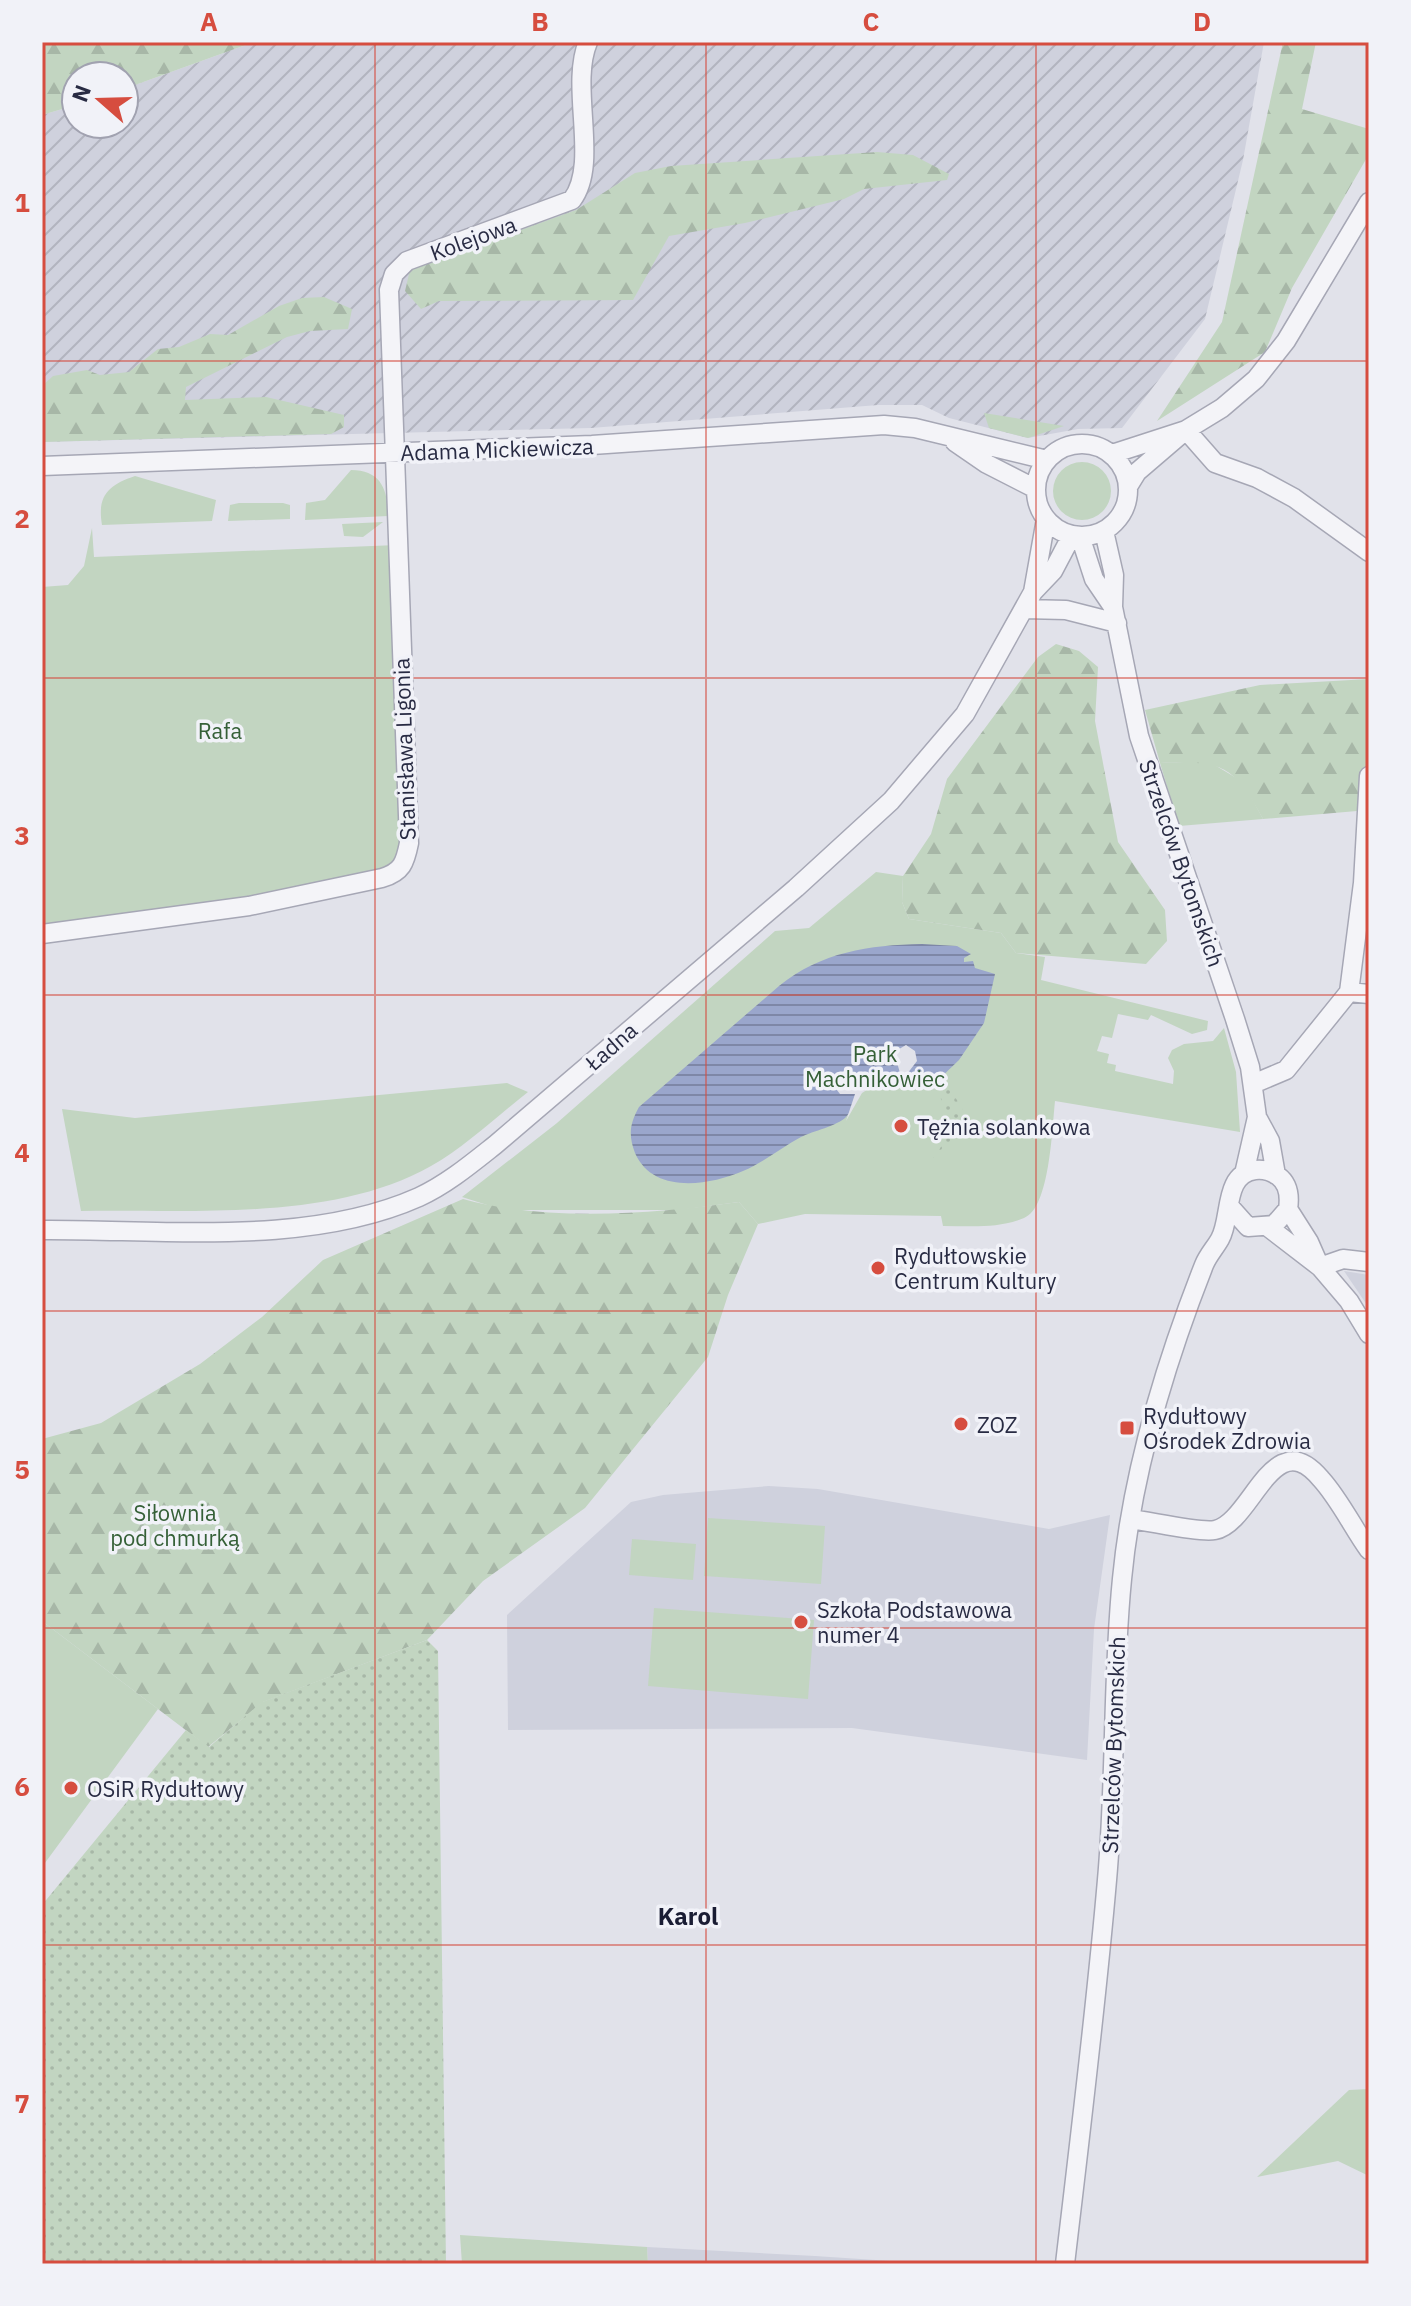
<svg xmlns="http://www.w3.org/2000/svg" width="1411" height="2306" viewBox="0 0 1411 2306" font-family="'IBM Plex Sans',sans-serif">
<defs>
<pattern id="industrial-furrows" width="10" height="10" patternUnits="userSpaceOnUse" patternTransform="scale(2)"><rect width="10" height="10" fill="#cfd1dd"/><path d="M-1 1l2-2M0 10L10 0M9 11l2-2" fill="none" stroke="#b2b4bf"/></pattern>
<pattern id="forest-firs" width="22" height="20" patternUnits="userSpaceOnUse" patternTransform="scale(2)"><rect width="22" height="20" fill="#c2d5c1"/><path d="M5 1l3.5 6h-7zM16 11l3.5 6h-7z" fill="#a7b7a7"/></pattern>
<pattern id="garden-dots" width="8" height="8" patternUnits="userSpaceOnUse" patternTransform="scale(2)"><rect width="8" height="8" fill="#c2d5c1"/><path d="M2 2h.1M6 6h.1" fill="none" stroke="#a7b7a7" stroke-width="1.8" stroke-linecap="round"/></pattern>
<pattern id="water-rules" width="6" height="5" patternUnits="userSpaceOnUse" patternTransform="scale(2)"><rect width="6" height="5" fill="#9aa6cc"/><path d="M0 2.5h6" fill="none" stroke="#7e87a7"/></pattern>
</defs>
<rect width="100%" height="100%" fill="#e1e2ea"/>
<path fill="#cfd1dd" d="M1344 1271 1369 1275V1308Z
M769 1486 818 1489 1049 1529 1110 1515 1094 1629 1087 1760 852 1728 508 1730 507 1615 631 1502 663 1495Z
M647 2247 815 2256 936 2264H648Z"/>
<path fill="url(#industrial-furrows)" d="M254 42H1264L1243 160 1205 319 1122 428 1078 429 1028 438 949 418 922 405H878L591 428 42 442V115L76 105V124H124V89Z"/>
<path fill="#c2d5c1" d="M984 413 1064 426 1028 438 989 428Z
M1053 491a29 29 0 1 1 58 0a29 29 0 1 1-58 0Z
M351 470C381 470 388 490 388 516L305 520 306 503 325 500Z
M135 476 216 500 212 521 102 525C97 496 108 485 135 476Z
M239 503H283L290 505V519L228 521 230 505Z
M383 522 363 537 344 536 342 524Z
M92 528 94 557 397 545 409 843 395 874 42 934V587L68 585 84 566Z
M1208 761 1243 782 1263 819 1179 826 1160 763Z
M876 872 903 876 902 902 909 919 1001 933 1016 953 1045 957 1041 980 1208 1021 1207 1030 1192 1034 1151 1015 1148 1020 1118 1014 1112 1038 1102 1036 1097 1051 1109 1054 1107 1063 1116 1065 1115 1071 1173 1084 1174 1071 1168 1058 1172 1050 1184 1044 1213 1041 1224 1028 1236 1072 1240 1132 1055 1101C1052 1128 1050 1208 1024 1218 999 1229 970 1226 943 1226L941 1216 805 1214 758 1224 739 1202 679 1210H503L462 1197 557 1123 775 931 809 928Z
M507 1083 528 1092C497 1116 465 1147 431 1166 332 1222 191 1209 81 1211L62 1109 135 1118Z
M708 1518 825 1526 821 1584 704 1576Z
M632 1539 696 1544 693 1580 629 1575Z
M654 1608 814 1620 808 1699 648 1686Z
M42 1621 158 1709 42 1867Z
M1369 2089V2176L1338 2161 1257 2177 1349 2090Z
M460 2235 647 2247 648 2264H462Z"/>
<path fill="url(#forest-firs)" d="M42 42H254L124 89V76H76V105L42 115Z
M1283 42H1316L1302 109 1369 129V154L1292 288 1265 352 1157 421 1222 322Z
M877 152 913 155 949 174 947 180 864 189 844 199 745 223 669 236 633 300 439 301 421 309 405 291 410 270 576 210 635 173 671 166Z
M324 297 352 309 348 329 310 331 287 337 186 387 185 400 266 397 344 415V427L331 434 42 442V386L53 376 87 370 100 375 129 372 158 349 179 347 210 334 228 335 279 306 302 298Z
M1056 644 1079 651 1098 667 1095 721 1118 842 1165 910 1167 941 1146 964 1016 953 1001 933 909 919 902 902 903 876 931 834 947 779 1038 657Z
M1369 679C1369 708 1377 792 1357 811L1263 819C1233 763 1221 761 1160 763L1145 710 1260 685Z
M463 1199C547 1222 653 1214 739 1202L758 1224 728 1295 708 1357 585 1508 483 1581 427 1640 263 1702 208 1747 42 1621V1439L101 1423 200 1364 262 1317 323 1260Z"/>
<path fill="url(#garden-dots)" d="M949 1087 972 1125 954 1134 947 1151 933 1168 926 1165C949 1146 954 1117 937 1092Z
M427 1640 438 1651 446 2264H42V1905L186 1730 209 1747 262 1702Z"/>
<path fill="url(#water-rules)" d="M922 944 957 946 971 954 964 958V962L973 961 975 968 995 974 984 1023 959 1060 932 1086C917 1077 897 1070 880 1076 856 1085 859 1103 846 1117 837 1126 813 1131 801 1137 782 1147 763 1163 743 1171 708 1186 653 1194 635 1153 628 1135 630 1123 639 1107L779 986C821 952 869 945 922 944Z"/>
<path fill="#e1e2ea" d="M906 1045 915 1051 917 1061 907 1074 932 1086 929 1089 906 1078 884 1079 862 1093 846 1121 855 1094H840L833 1085 835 1076 844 1071 853 1072 859 1090 883 1075 900 1073 894 1052Z"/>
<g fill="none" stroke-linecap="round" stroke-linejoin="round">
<defs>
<path id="minor" d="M1186 430 1215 463 1257 478 1294 498 1369 552
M955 442 987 464 1036 489
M1036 490a46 46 0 1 1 92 0a46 46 0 1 1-92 0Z
M1112 454 1186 430 1222 408 1256 379 1286 341 1369 202
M42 466 592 445 884 425 915 428 1047 460
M1129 485 1137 472 1186 430
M1104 531 1114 575 1113 607 1139 736 1235 1019 1250 1067 1257 1117 1270 1141 1276 1175
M1080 536 1094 579 1113 607
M1033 592 1046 519
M1024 609 1066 610 1117 623
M42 934 249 906 382 878C402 872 405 863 409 843L389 290 394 274 407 261 572 200C600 163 569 87 588 42
M1349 992 1369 994
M1253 1084 1286 1070 1349 992 1363 883 1369 776
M1244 1174 1257 1117
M1288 1209 1309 1242 1320 1267 1349 1301 1369 1334
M1268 1227 1320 1267
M42 1230C162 1229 307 1247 419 1197 447 1184 471 1164 495 1145L796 888 891 801 965 714 1033 592 1053 571 1072 535
M1320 1267 1343 1259 1369 1262
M1130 1519C1149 1521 1199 1533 1215 1530 1252 1523 1273 1421 1321 1479 1340 1500 1353 1528 1369 1550
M1065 2264C1080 2136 1096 2008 1107 1880 1116 1780 1112 1679 1122 1579 1132 1473 1165 1364 1204 1265 1208 1255 1215 1248 1220 1239 1232 1218 1223 1174 1255 1170 1263 1169 1271 1171 1278 1176 1289 1184 1290 1196 1288 1209L1274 1225 1248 1227 1231 1208"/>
</defs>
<use href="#minor" stroke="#a6a7b5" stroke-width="21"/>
<use href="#minor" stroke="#f4f4f8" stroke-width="18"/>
</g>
<path fill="none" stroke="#d64d3f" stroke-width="2" stroke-opacity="0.55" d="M375 42V2264M706 42V2264M1036 42V2264M42 361H1369M42 678H1369M42 995H1369M42 1311H1369M42 1628H1369M42 1945H1369"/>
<g fill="#d64d3f" stroke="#f1f2f8" stroke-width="3">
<circle cx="901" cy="1126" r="8"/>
<circle cx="878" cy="1268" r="8"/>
<circle cx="961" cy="1424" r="8"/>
<rect x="1119" y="1420" width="16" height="16" rx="4"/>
<circle cx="801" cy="1622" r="8"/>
<circle cx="71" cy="1788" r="8"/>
</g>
<g text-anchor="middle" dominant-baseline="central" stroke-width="7" stroke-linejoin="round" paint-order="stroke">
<g font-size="22" fill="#282b43" stroke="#f1f2f8">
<text transform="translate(473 238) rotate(-20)">Kolejowa</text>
<text transform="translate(497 449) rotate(-2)">Adama Mickiewicza</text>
<text transform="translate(404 749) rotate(-92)">Stanisława Ligonia</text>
<text transform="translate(1182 863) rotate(71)">Strzelców Bytomskich</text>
<text transform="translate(611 1046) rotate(-41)">Ładna</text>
<text transform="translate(1113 1745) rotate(-88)">Strzelców Bytomskich</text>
</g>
<g font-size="22" fill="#356037" stroke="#f1f2f8">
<text x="220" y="730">Rafa</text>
<text x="875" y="1053">Park<tspan x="875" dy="25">Machnikowiec</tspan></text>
<text x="175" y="1512">Siłownia<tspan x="175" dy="25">pod chmurką</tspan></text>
</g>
<g font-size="22" fill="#282b43" stroke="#f1f2f8" text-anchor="start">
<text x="917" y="1126">Tężnia solankowa</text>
<text x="894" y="1255">Rydułtowskie<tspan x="894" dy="25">Centrum Kultury</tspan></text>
<text x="1143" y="1415">Rydułtowy<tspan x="1143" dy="25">Ośrodek Zdrowia</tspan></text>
<text x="977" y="1424">ZOZ</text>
<text x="817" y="1609">Szkoła Podstawowa<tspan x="817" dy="25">numer 4</tspan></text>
<text x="87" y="1788">OSiR Rydułtowy</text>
</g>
<g font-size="24" font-weight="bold" fill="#1a1d34" stroke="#f1f2f8">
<text x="688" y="1916">Karol</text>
</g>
</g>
<rect width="1411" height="2306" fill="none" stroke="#f1f2f8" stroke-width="88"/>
<g transform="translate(100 100) rotate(290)"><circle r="38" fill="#f1f2f8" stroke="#a1a2b0" stroke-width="2"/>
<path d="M0-6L14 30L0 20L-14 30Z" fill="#d64d3f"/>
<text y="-12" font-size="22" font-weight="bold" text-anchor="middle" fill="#282b43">N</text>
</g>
<rect x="44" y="44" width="1323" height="2218" fill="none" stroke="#d64d3f" stroke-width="3"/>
<g font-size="26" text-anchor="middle" font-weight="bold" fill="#d64d3f">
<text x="209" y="31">A</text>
<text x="540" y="31">B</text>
<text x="871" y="31">C</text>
<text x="1202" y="31">D</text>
<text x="22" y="212">1</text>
<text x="22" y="528">2</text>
<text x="22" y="845">3</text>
<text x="22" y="1162">4</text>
<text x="22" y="1479">5</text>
<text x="22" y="1796">6</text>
<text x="22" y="2113">7</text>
</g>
</svg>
